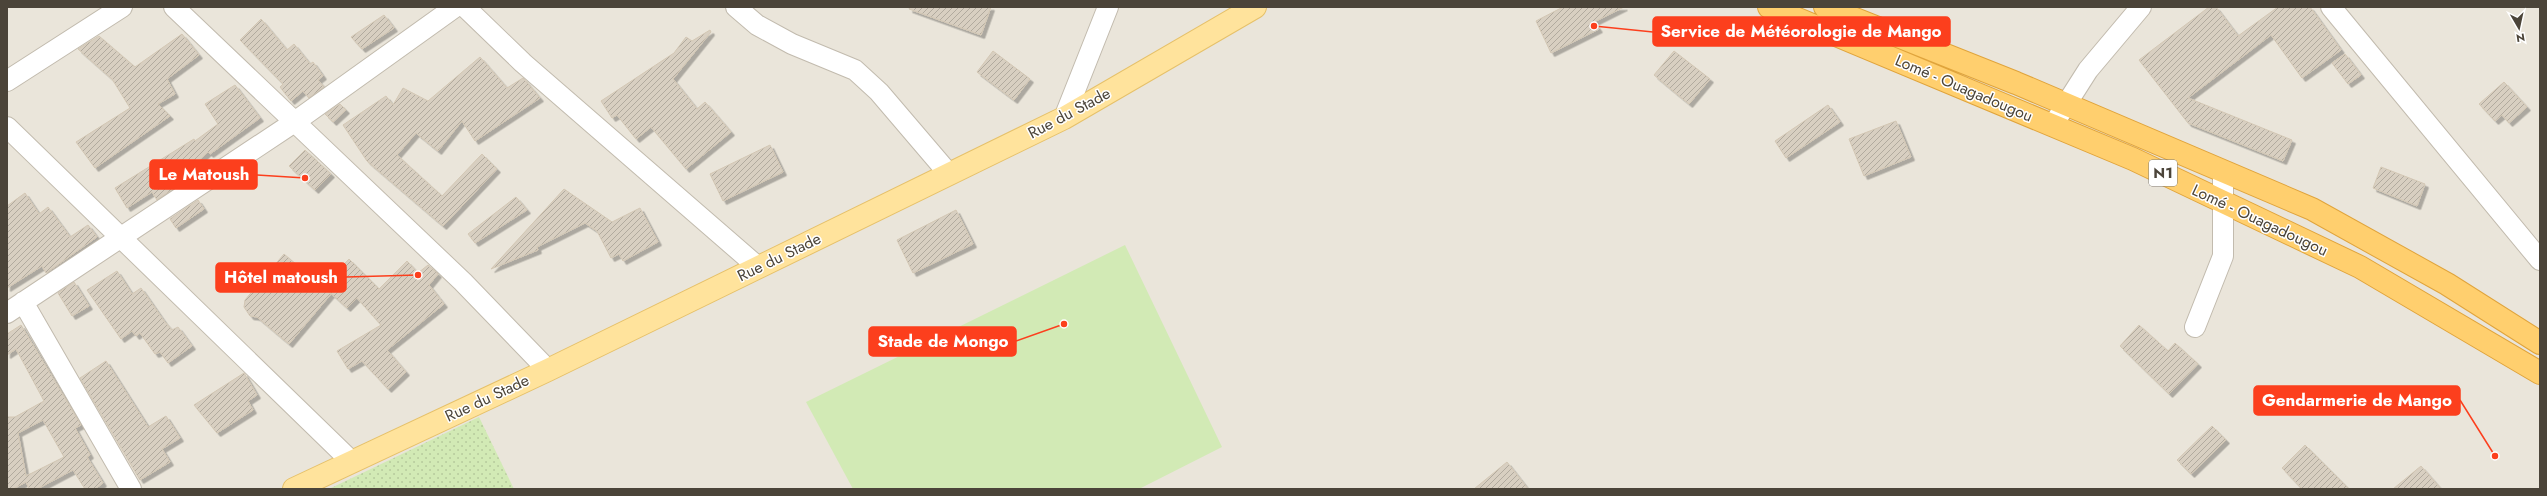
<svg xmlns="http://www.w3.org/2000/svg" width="2547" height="496" viewBox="0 0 2547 496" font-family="Jost,sans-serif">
<defs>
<pattern id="grass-dots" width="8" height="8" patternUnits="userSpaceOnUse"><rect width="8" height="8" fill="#d2eab5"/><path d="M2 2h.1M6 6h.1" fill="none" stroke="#b6ca9c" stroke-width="1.8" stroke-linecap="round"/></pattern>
<pattern id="building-hatch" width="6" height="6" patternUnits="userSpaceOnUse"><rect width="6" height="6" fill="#d8cfc1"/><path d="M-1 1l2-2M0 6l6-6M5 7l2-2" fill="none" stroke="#b1aa9e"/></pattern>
<filter id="shadow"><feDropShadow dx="3.5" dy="3.5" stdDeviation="0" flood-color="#0004"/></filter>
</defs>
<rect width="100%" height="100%" fill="#f6f3ec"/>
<path fill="#eae5da" d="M7 7H2540V489H7Z"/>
<path fill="url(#grass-dots)" d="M479 417 514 489H329Z"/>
<path fill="#d2eab5" d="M1125 245 1222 447 1139 489H853L806 402Z"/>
<path fill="url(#building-hatch)" stroke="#d3c7b4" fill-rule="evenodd" filter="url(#shadow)" d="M910 7H991L981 35 909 9Z
M1563 7H1624L1594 22 1599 29 1551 53 1536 21Z
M2209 7H2216L2238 36 2278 7H2310L2341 50 2302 78 2271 35 2188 98 2292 140 2283 161 2188 123 2139 60Z
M384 15 394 28 362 49 351 37Z
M261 19 287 50 294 44 310 64 313 62 323 76 318 80 324 87 309 98 303 91 291 101 280 87 283 84 240 40Z
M710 30 711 32 673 79 697 109 705 102 731 132 686 169 651 127 636 139 617 115 612 118 601 101 674 53 686 37 692 41Z
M182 34 199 55 167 79 175 94 158 104 170 116 95 168 76 142 130 108 112 79 78 49 99 36 135 67Z
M993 51 1030 79 1014 100 977 72Z
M1674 51 1710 79 1689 104 1654 75Z
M2345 54 2361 75 2348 84 2332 63Z
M480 57 507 88 523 78 540 98 475 141 462 121 438 151 416 133 397 155 442 196 482 154 497 169 443 226 367 161 343 125 386 96 393 105 403 88 428 101Z
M2504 82 2527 107 2509 123 2502 115 2495 121 2479 104Z
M235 85 260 118 210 154 208 152 182 177 185 181 157 200 152 192 127 208 115 188 194 139 195 141 218 124 205 104Z
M340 104 346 110 333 122 325 114Z
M1828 105 1840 122 1786 158 1775 141Z
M1896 121 1911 157 1864 176 1849 139Z
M770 145 783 172 723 201 710 174Z
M305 150 331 174 315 190 289 166Z
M2381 167 2425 184 2417 206 2373 188Z
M564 189 612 222 640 208 658 242 623 261 619 254 611 258 597 231 585 223 537 247 538 250 491 269Z
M25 193 39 214 48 207 70 237 88 225 97 237 46 273 42 266 7 288V206Z
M516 197 527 210 475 243 468 234Z
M198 200 204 209 176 228 170 219Z
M956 210 973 244 913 273 897 240Z
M284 254 331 294 289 344 257 317 250 316 244 307 245 300 255 288Z
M349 259 379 289 407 261 418 273 428 265 438 274 429 285 444 304 387 350 406 372 388 389 362 361 348 369 337 351 381 325 357 298 347 308 323 286Z
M117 271 132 294 141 288 164 321 172 330 178 327 192 346 168 363 160 352 155 354 140 333 136 336 132 331 121 339 87 290Z
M74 282 89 306 72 316 58 293Z
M21 325 81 425 75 428 90 455 87 457 103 483 95 489H85L73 470 37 489H29L26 482 13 489H7V417H15L44 401 16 349 7 355V334ZM43 420 64 457 26 476 18 433Z
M2139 325 2168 351 2175 343 2198 364 2169 394 2120 346Z
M106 361 148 427 166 416 180 438 162 449 170 462 140 480 80 378Z
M244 373 257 395 248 401 253 410 217 433 194 405Z
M2212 426 2226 440 2191 474 2177 460Z
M2305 445 2349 489H2302L2282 468Z
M1507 462 1528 489H1474Z
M2421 466 2441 489H2393Z"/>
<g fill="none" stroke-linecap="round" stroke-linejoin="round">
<defs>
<path id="minor" d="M174 7 463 282 548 370
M465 7 523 63 758 267
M736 7 757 25 792 44 855 70 879 92 949 174
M2331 7 2540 260
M7 81 122 7
M1064 118 1108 7
M2053 125 2088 70 2141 7
M7 127 351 461
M23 302 131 489
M7 313 296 121 455 7
M2195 327 2223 256V171"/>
<path id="major" d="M294 489 548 370 1064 118 1255 7"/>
<path id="highway" d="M1769 7 2133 159 2360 267 2540 373
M1825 7 2016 83 2312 209 2447 284 2540 343"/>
</defs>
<use href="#minor" stroke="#c2bbae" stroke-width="22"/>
<use href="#major" stroke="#e6c16a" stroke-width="24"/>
<use href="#highway" stroke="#e0a43c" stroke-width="24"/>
<use href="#minor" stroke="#fff" stroke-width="20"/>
<use href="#major" stroke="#ffe39c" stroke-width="22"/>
<use href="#highway" stroke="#ffcf6e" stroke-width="22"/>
</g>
<g text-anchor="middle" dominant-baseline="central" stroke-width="3" stroke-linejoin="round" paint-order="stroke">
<rect fill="#fff" stroke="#817c74" stroke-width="1" x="2149" y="160" width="28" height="26" rx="3"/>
<g font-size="15" font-weight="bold" fill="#4b4439">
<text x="2163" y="173">N1</text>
</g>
<g font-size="16" fill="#4b4439" stroke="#fff">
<text transform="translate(1964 88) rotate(23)">Lomé - Ouagadougou</text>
<text transform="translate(1069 113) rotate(-28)">Rue du Stade</text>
<text transform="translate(2260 220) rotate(25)">Lomé - Ouagadougou</text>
<text transform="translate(779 257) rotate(-26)">Rue du Stade</text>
<text transform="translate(487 398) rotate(-25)">Rue du Stade</text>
</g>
</g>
<path fill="none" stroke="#fc3f1d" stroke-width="1.5" d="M1594 26L1653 32M305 178L257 175M418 275L346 277M1064 324L1016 341M2495 456L2460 400"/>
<g fill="#fc3f1d" stroke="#fff" stroke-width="1.5">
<circle cx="1594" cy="26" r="4"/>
<circle cx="305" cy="178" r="4"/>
<circle cx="418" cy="275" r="4"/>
<circle cx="1064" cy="324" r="4"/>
<circle cx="2495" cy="456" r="4"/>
</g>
<g fill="#fc3f1d" stroke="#fc3f1d" stroke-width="1.5">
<rect x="1653" y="17" width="297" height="29" rx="4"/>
<rect x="150" y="160" width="107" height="29" rx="4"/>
<rect x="216" y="263" width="130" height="29" rx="4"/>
<rect x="869" y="327" width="147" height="29" rx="4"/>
<rect x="2254" y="386" width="206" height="29" rx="4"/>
</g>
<g font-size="17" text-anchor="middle" font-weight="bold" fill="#fff">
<text x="1801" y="37">Service de Météorologie de Mango</text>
<text x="204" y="180">Le Matoush</text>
<text x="281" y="283">Hôtel matoush</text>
<text x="943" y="347">Stade de Mongo</text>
<text x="2357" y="406">Gendarmerie de Mango</text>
</g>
<rect width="2547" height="496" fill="none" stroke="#4b4439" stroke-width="16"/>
<g transform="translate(2519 28) rotate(171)" stroke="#ffffff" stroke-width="3" paint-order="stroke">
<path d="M0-3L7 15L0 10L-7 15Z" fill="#4b4439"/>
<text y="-6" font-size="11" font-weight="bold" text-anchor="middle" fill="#4b4439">N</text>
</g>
</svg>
